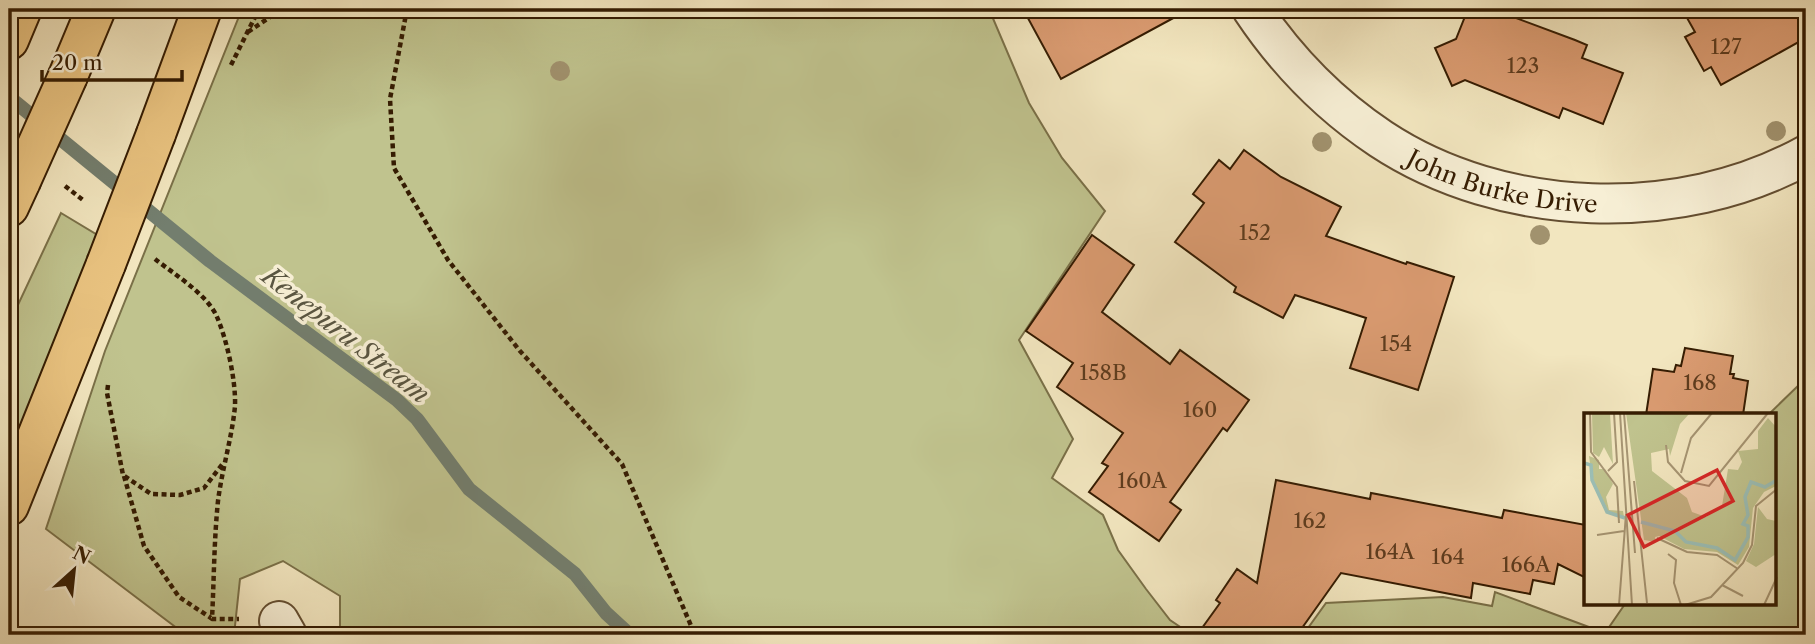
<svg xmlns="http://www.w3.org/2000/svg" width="1815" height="644" viewBox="0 0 1815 644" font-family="'Libre Caslon Text',serif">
<rect width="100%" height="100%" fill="#f2e6bf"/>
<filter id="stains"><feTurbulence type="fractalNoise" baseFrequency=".00286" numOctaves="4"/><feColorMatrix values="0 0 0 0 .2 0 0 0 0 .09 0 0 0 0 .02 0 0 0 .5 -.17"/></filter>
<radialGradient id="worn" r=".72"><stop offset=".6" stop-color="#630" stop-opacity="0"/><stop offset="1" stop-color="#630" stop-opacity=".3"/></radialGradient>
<path fill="#c0c38e" stroke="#7a7048" stroke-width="2" d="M242 9H989L1029 103 1062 158 1105 211 1019 340 1073 439 1052 478 1103 515 1118 550 1146 589 1170 620 1192 635H340V596L283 561 240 579 234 635H186L46 529 105 351Z
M61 213 104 239 9 451V324Z
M1806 378V635H1303L1326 603 1443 597 1492 606 1495 592 1605 633 1625 604H1775V415H1768Z"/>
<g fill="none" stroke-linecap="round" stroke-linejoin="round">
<path stroke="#737e6e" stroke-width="14" d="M9 97 210 261 397 400 417 419 469 489 575 574 606 613 630 635"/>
</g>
<path fill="#da9b71" stroke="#351c02" stroke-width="2" d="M1023 9H1190L1061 79Z
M1468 9H1492L1575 40 1587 45 1582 58 1623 73 1603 124 1563 108 1559 118 1465 80 1452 86 1435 48 1456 39Z
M1682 9H1806V38L1721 85 1711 67 1704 71 1685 37 1695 32Z
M1244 150 1281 177 1341 207 1326 236 1406 264 1407 262 1454 277 1418 390 1350 368 1366 318 1295 295 1283 318 1234 292 1236 287 1175 242 1204 203 1193 194 1219 160 1230 169Z
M1092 235 1134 265 1102 312 1170 364 1180 350 1249 400 1227 431 1223 428 1170 502 1181 510 1159 541 1089 492 1108 466 1102 463 1123 433 1057 387 1073 363 1026 331Z
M1685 348 1733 356 1730 374H1734L1733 378 1748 381 1743 415H1646L1653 369 1674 372 1676 365 1681 366Z
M1276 480 1370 499 1371 493 1502 518 1504 510 1586 525V578L1558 564 1554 584 1533 580 1530 594 1473 583 1471 598 1341 573 1297 635H1197L1220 603 1216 600 1237 569 1257 583Z"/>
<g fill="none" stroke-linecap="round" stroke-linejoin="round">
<defs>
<g id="minor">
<path id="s1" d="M1252 9C1286 60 1330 105 1381 139 1502 219 1680 225 1806 155"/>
<path d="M279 621 287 635"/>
</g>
<path id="primary" d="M9 40 22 9
M68 76 96 9
M156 134 202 9
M9 207 21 181
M9 506 106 264"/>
</defs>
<use href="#minor" stroke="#644e31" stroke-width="42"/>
<use href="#primary" stroke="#351c02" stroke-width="42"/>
<path stroke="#351c02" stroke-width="4.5" stroke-dasharray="5 3.5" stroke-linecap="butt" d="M407 9 390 99 394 168 448 260 520 351 622 464 695 635
M248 32 282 9
M231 65 259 9
M65 186 83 200
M155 259C174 274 208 295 217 317 227 340 236 381 235 406 232 438 222 469 218 501 214 540 214 580 212 619H239
M108 385 107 393 123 475 151 494 180 495 204 488 224 462
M124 476 144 546 179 597 211 618"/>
<use href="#minor" stroke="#f7efd5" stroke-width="38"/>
<use href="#primary" stroke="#e9c380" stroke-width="38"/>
<defs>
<path id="primary-bridge" d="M21 181 68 76
M106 264 156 134"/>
</defs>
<use href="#primary-bridge" stroke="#351c02" stroke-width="42" stroke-linecap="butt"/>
<use href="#primary-bridge" stroke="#e9c380" stroke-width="38"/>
</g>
<g fill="#a1926e">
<circle cx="560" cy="71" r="10"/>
<circle cx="1776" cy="131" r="10"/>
<circle cx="1322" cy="142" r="10"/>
<circle cx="1540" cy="235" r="10"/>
</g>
<g text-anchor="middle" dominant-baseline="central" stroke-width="7" stroke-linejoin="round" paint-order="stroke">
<g font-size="21" fill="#5e3c1e">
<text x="1726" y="46">127</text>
<text x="1523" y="65">123</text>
<text x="1255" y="232">152</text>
<text x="1396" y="343">154</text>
<text x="1103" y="372">158B</text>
<text x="1700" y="382">168</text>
<text x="1200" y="409">160</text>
<text x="1142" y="480">160A</text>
<text x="1310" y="520">162</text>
<text x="1390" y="551">164A</text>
<text x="1448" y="556">164</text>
<text x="1526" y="564">166A</text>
</g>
<g font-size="24" fill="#351c02" stroke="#f7efd5">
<text stroke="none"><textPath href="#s1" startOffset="315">John Burke Drive</textPath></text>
</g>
<g font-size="26" font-style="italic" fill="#595541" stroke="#f7efd5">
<text transform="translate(346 335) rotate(38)">Kenepuru Stream</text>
</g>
</g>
<g transform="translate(1584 413)">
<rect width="192" height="192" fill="#f2e6bf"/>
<path d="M8 0H26L29 51 20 34 15 44 9 40ZM42 0H106L96 11 86 43 85 36 67 40 68 58 103 85 108 99 122 104 138 93 144 56 154 57 158 49 154 38 174 36V18L184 5 192 14V73L180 79 169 95 165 134 154 152 133 139 100 136 75 123 71 124 72 129 60 127ZM5 43 15 47V56H21L29 71 22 84 25 97 39 98 40 104 24 99 8 65ZM174 94 183 106 192 108V141L172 154 162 148 170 131Z" fill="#c0c38e"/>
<path fill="none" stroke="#9cbfb6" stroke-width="3.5" d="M0 50 7 52 8 67 23 99 41 105M57 109 91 118 102 129 133 135 151 147 164 124V113L159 111 164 102 161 84 167 69 181 74 193 67"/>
<path fill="none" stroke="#a69573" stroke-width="2" d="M6 0 7 39 33 74 35 110M36 0 48 192M40 0 51 140M82 32 84 49 101 68 125 73 184 0M24 58 33 49 30 0M97 60 107 25 128 0M50 68 63 190M13 122 40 118M73 125 103 139 133 142 154 156M84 141 92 147 90 170 97 192M138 172 159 183M35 192 42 101M101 192 127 184 159 150 168 132 172 93 193 76M180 192 193 164"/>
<path fill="#d62828" fill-opacity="0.15" stroke="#d62828" stroke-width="3.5" d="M133 57 149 88 60 134 44 102Z"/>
<rect width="192" height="192" fill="none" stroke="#351c02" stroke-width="3.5"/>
</g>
<rect width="1815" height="644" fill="none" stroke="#f2e6bf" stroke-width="35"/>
<rect x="10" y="10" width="1794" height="623" fill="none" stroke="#351c02" stroke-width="3.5"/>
<rect x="18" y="18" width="1780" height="609" fill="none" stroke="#351c02" stroke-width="2"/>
<g transform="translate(74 570) rotate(27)" stroke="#f7efd5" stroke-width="5" paint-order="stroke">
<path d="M0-5L12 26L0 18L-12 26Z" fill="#351c02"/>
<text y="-10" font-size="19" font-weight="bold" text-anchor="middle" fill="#351c02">N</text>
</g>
<path d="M42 70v10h140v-10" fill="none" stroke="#351c02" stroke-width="3.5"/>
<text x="52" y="70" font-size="21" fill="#351c02" stroke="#f7efd5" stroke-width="5" paint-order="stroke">20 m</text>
<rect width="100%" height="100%" filter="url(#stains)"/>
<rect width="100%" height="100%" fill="url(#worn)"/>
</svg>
